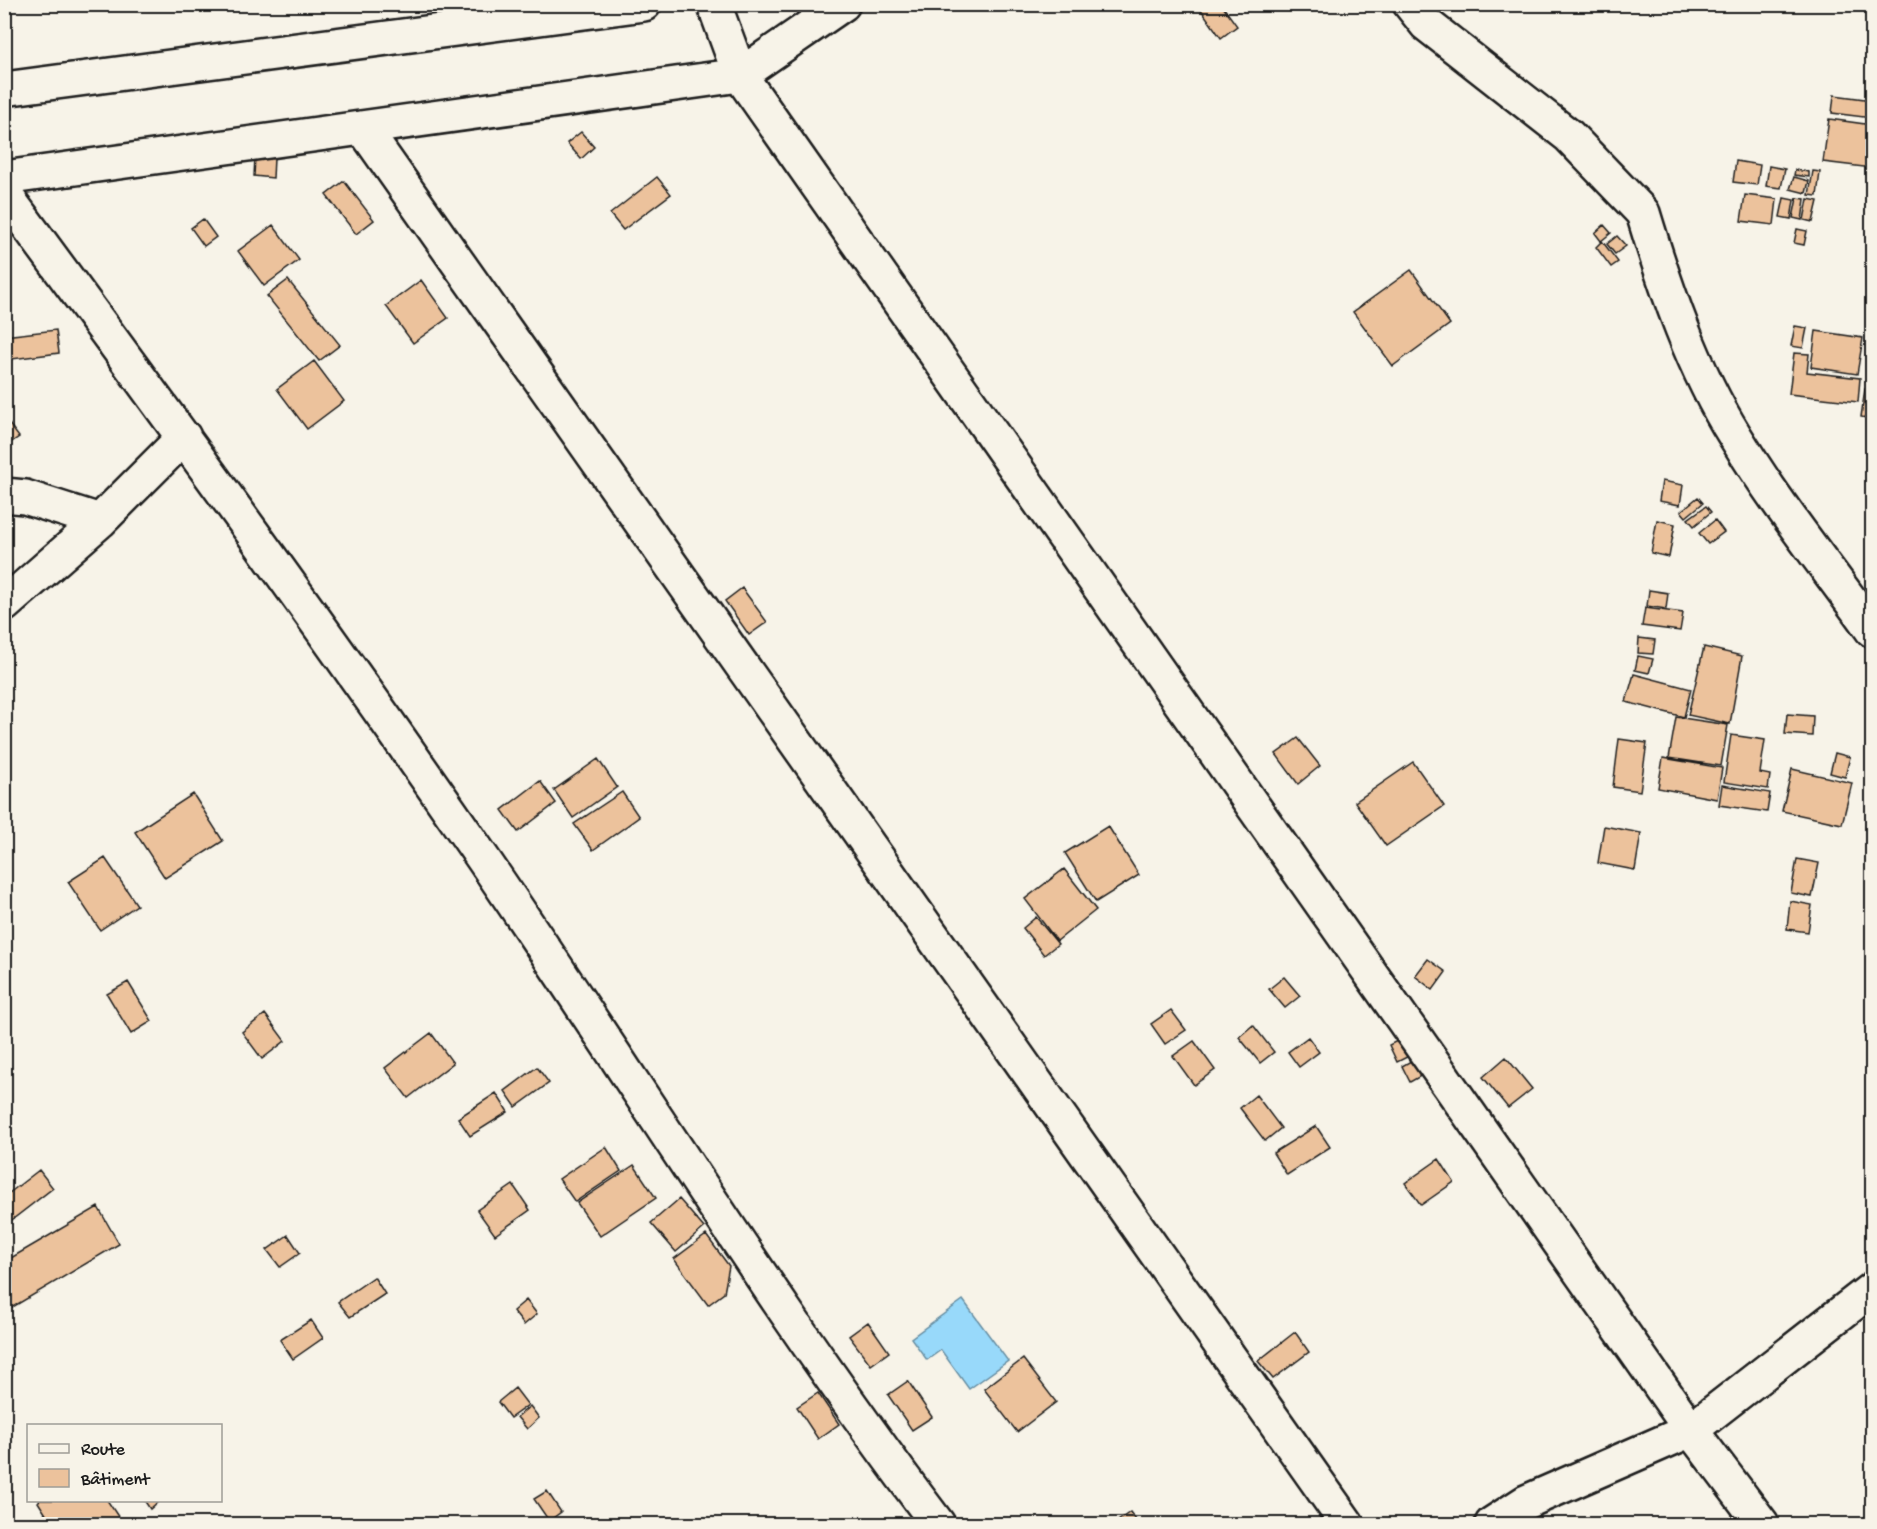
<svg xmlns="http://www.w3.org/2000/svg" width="1877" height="1529" viewBox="0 0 1877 1529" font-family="'Gochi Hand',sans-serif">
<rect width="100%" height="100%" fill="#f7f3e8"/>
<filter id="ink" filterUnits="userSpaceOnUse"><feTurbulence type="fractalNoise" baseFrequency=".0167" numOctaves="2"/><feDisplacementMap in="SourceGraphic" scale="12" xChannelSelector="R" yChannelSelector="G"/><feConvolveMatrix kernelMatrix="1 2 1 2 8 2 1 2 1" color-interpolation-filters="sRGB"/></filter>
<g filter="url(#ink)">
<path fill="#98d9fa" stroke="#668da1" stroke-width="1.5" d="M963 1300 1008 1361 969 1389 941 1350 927 1360 911 1338Z"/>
<path fill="#ecc29c" stroke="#1c1c1c" stroke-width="1.5" d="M1197 4H1221L1237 26 1221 38Z
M1834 95 1872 100V118L1832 113Z
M1829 119 1872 125V168L1823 162Z
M581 132 594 147 581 159 567 143Z
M255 157 274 158 273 178 254 176Z
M1736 161 1760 165 1757 185 1733 182Z
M1769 166 1785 169 1781 188 1766 186Z
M1795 170 1809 172V177L1794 175Z
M1813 171 1820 172 1817 196 1809 195Z
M657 177 671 194 623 230 610 214Z
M1794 177 1809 181 1806 193 1790 189Z
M344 181 374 220 356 234 326 195Z
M1745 195 1777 199 1774 225 1741 221Z
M1784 198 1794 200 1791 219 1780 217Z
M1797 198 1805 199 1802 220 1793 218Z
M1808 199 1818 201 1813 222 1804 220Z
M203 219 216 237 204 246 191 228Z
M273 225 299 260 264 286 238 251Z
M1604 225 1611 233 1601 241 1595 233Z
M1797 229 1807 231 1804 245 1794 243Z
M1617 236 1626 246 1615 254 1607 244Z
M1602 241 1618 262 1611 267 1596 247Z
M1411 270 1450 324 1393 366 1353 312Z
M288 280 340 345 319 361 267 296Z
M421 280 448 318 413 343 386 306Z
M1795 326 1807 328 1803 348 1791 346Z
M56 330 59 353 4 360V336Z
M1816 331 1863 338 1857 374 1811 367Z
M1794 353 1809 354 1807 372 1860 378 1858 402 1789 394Z
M314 361 344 401 307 429 277 389Z
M1872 367V388L1868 387Z
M1865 389 1872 390V419L1861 417Z
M6 420 19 437 4 447V421Z
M1662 481 1683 485 1680 505 1659 501Z
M1698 497 1703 503 1686 517 1681 511Z
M1706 506 1711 512 1694 526 1688 519Z
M1657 520 1675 524 1669 557 1651 553Z
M1715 520 1724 532 1708 544 1699 533Z
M742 588 767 622 749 635 725 601Z
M1649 590 1668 593 1666 609 1647 606Z
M1645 608 1683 613 1680 631 1642 626Z
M1639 638 1655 640 1653 654 1638 653Z
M1704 647 1742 656 1730 724 1688 715Z
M1638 656 1653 659 1649 673 1635 670Z
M1634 674 1691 689 1684 717 1626 702Z
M1787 714 1813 716 1812 736 1785 734Z
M1676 717 1728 725 1721 766 1669 758Z
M1731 735 1765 740 1760 773 1770 775 1768 789 1724 782Z
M1298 738 1320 766 1298 784 1276 754Z
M1619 739 1647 743 1640 791 1613 787Z
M1835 753 1850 757 1845 777 1830 773Z
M1663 758 1722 768 1717 799 1658 788Z
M598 759 617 787 573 818 554 790Z
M1413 762 1444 806 1386 846 1355 802Z
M1792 769 1852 783 1842 824 1782 811Z
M540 781 556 803 518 832 502 810Z
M1722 785 1770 793 1767 812 1719 805Z
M622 792 639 817 593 850 574 824Z
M193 794 223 841 165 878 135 832Z
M1108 826 1139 875 1096 902 1065 853Z
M1604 826 1641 833 1635 870 1598 863Z
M105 858 137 905 100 930 68 882Z
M1797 859 1819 863 1812 897 1791 893Z
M1064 869 1096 910 1057 941 1025 899Z
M1790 901 1812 905 1808 932 1787 929Z
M1036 917 1058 944 1044 955 1023 928Z
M1428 959 1446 972 1433 990 1415 976Z
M1284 977 1300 996 1285 1008 1269 989Z
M128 982 152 1021 131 1034 107 994Z
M1171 1010 1186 1030 1165 1044 1151 1024Z
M265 1014 285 1041 262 1059 242 1032Z
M1253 1025 1274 1052 1260 1063 1239 1037Z
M431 1033 453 1063 408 1098 385 1068Z
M1308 1037 1319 1052 1299 1067 1288 1052Z
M1405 1037 1413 1054 1397 1062 1389 1045Z
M1194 1041 1215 1070 1194 1085 1173 1056Z
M1418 1057 1426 1073 1410 1082 1402 1066Z
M1506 1057 1532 1089 1508 1108 1483 1077Z
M537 1067 549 1083 516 1107 505 1091Z
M496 1093 508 1112 470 1136 458 1118Z
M1256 1095 1281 1128 1265 1141 1240 1108Z
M1316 1126 1330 1147 1287 1175 1273 1153Z
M606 1147 621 1171 575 1202 559 1179Z
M1439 1159 1454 1182 1421 1205 1405 1183Z
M634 1165 656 1198 600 1236 577 1203Z
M39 1170 53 1188 4 1226V1197Z
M513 1185 530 1210 495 1235 477 1210Z
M679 1199 704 1228 676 1252 651 1223Z
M98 1207 119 1244 6 1311 4 1262Z
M288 1235 300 1253 280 1267 267 1250Z
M706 1235 729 1266 724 1293 708 1305 674 1259Z
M374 1277 385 1294 350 1317 338 1302Z
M526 1300 537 1314 524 1325 513 1311Z
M311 1320 323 1338 293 1359 280 1340Z
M868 1322 889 1352 871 1365 849 1336Z
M1295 1332 1309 1352 1273 1379 1258 1361Z
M1023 1359 1056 1402 1017 1432 984 1389Z
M908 1381 932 1417 912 1430 888 1395Z
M515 1388 528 1405 510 1418 498 1402Z
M818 1393 839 1424 818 1439 797 1407Z
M530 1406 539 1418 527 1429 517 1417Z
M547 1491 561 1512 549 1521 534 1499Z
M40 1500H107L123 1524H52L38 1502Z
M144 1500H160L150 1509Z
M1130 1512 1139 1524H1114Z"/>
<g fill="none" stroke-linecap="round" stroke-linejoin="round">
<defs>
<path id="minor" d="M714 4 740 75 1691 1430 1762 1524
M1410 4 1426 24 1569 136 1643 213C1666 289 1693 369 1735 436 1776 504 1826 566 1872 630
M4 89 644 4
M363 128 1347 1524
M4 178 740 75 843 4
M4 193C161 406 317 619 468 837 626 1065 770 1303 938 1524
M4 495 25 497 100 521
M4 605 100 521 184 437
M1492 1524 1526 1502 1691 1430 1872 1289"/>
</defs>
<use href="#minor" stroke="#1c1c1c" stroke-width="38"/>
<use href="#minor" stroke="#f7f3e8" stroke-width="33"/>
</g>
</g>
<rect width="1877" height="1529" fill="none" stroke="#f7f3e8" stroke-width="24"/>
<rect x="12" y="12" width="1853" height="1505" fill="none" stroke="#1c1c1c" stroke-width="2" filter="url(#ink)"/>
<rect x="27" y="1424" width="195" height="78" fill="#f7f3e8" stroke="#9f9d96" stroke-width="1.5"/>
<rect x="39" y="1444" width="30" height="9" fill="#f7f3e8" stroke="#9f9d96" stroke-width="1.5"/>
<text x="81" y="1454" font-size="18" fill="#1c1c1c">Route</text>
<rect x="39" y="1469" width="30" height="18" fill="#ecc29c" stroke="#9f9d96" stroke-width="1.5"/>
<text x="81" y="1484" font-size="18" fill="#1c1c1c">Bâtiment</text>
</svg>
